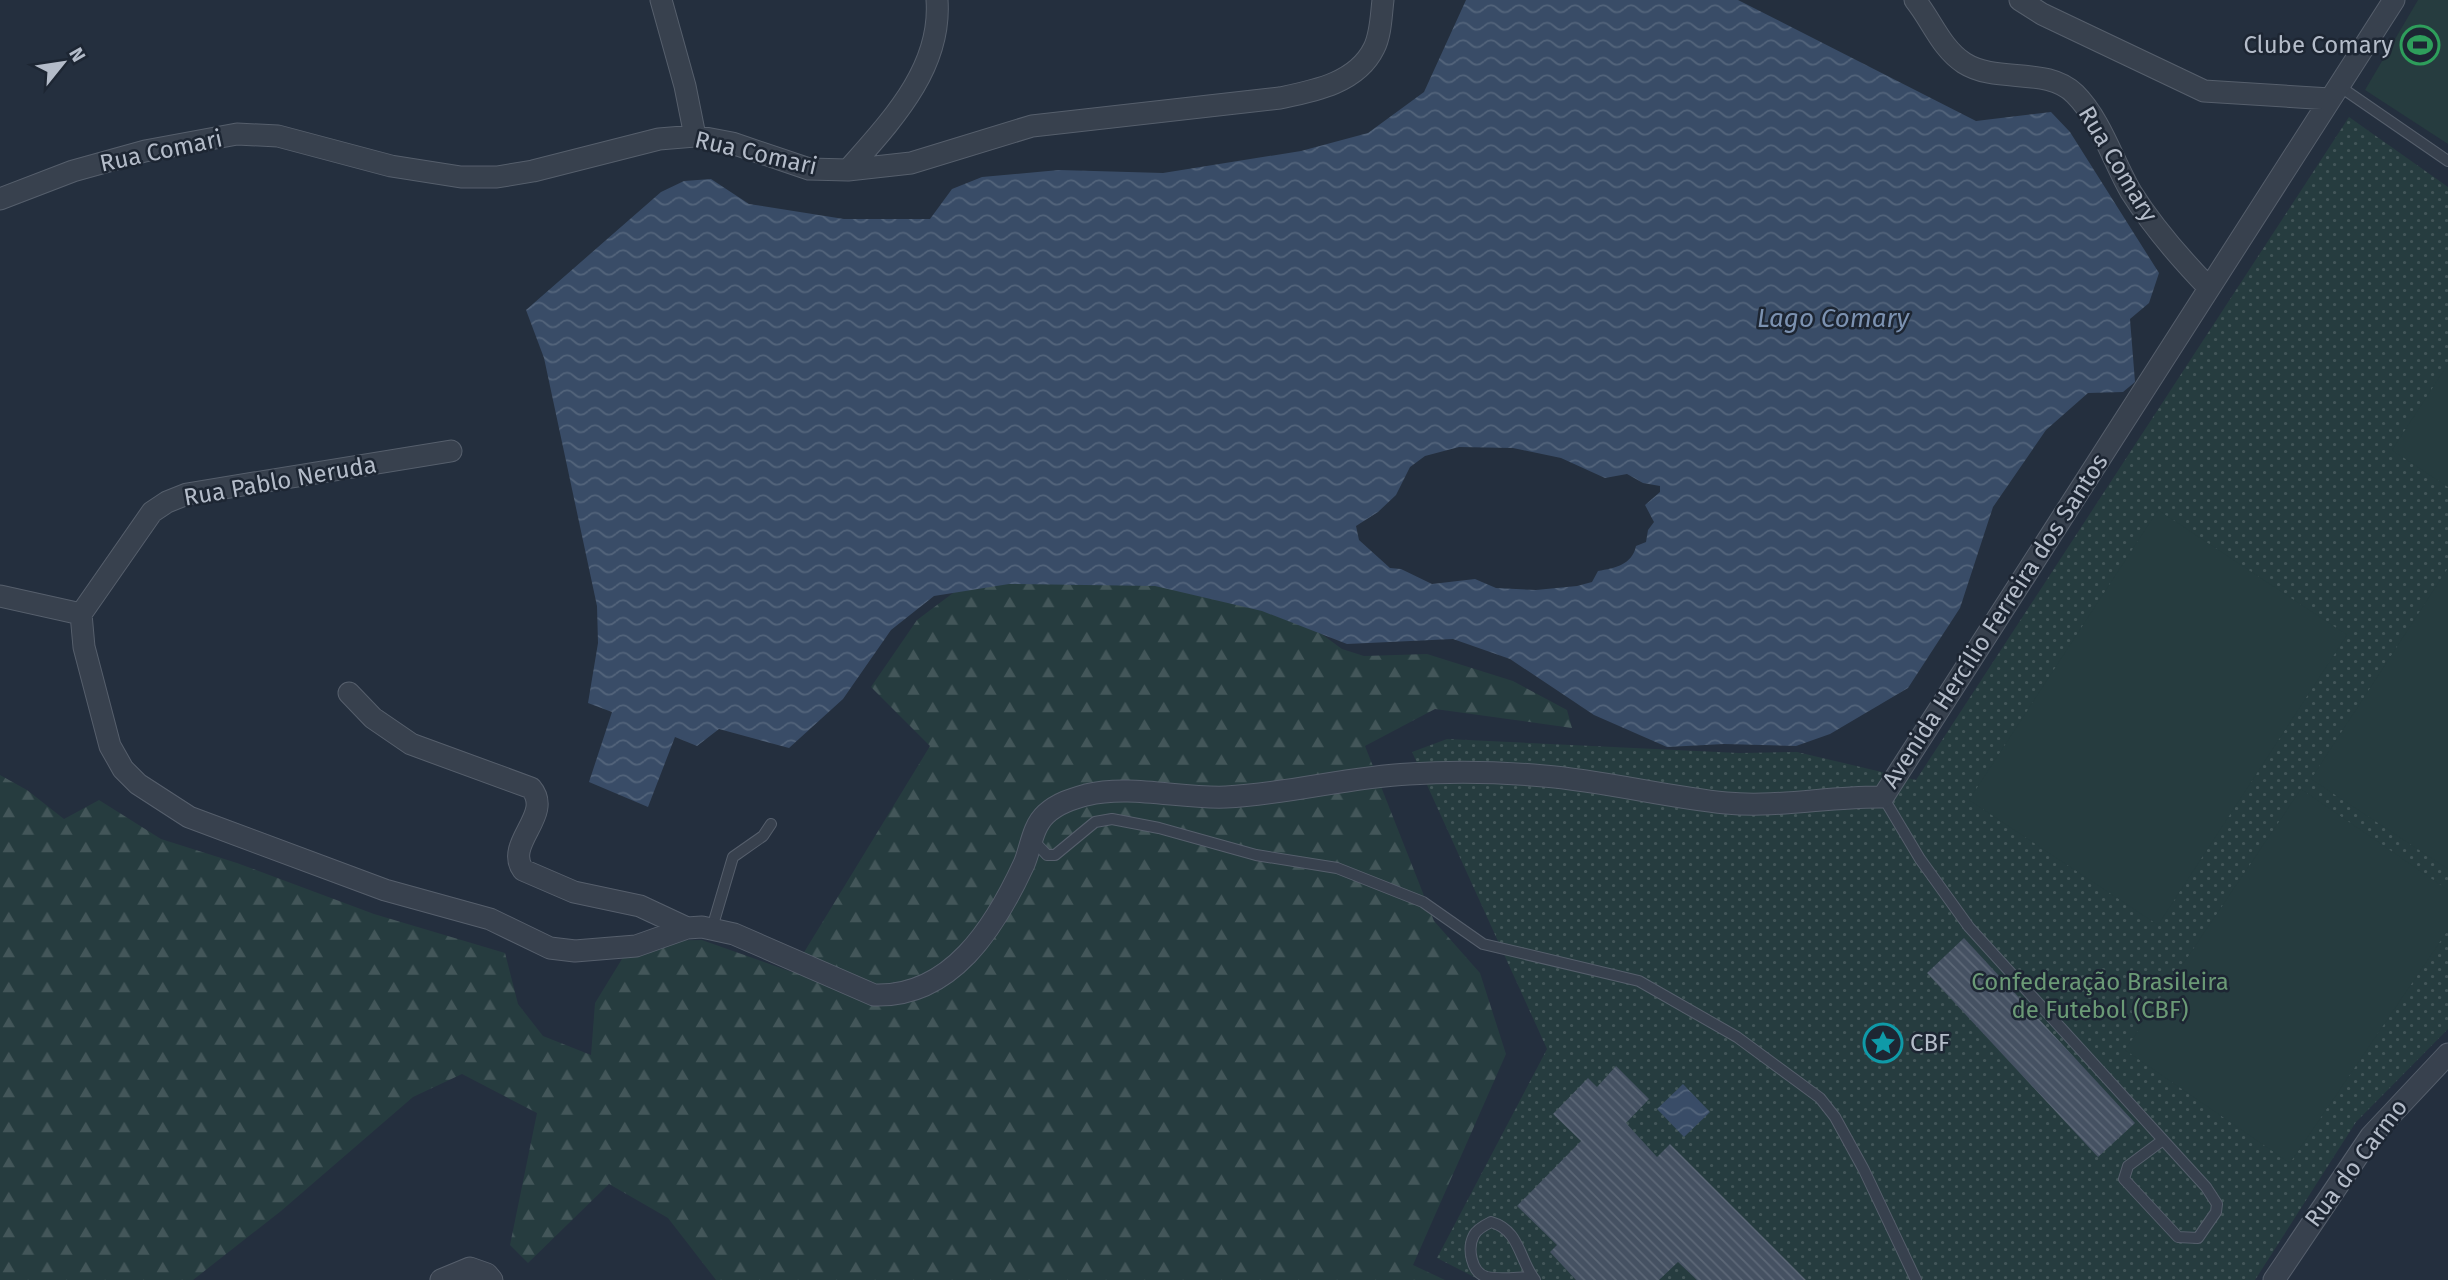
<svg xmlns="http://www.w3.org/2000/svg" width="2448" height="1280" viewBox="0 0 2448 1280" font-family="'Fira Sans',sans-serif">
<defs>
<pattern id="forest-firs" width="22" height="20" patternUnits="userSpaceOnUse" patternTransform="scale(1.75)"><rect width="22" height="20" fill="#263c3f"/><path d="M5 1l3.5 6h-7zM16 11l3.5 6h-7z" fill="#435659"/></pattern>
<pattern id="park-dots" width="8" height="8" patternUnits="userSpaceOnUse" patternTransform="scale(1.75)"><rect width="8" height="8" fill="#263c3f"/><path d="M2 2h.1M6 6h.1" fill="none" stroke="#435659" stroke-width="1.8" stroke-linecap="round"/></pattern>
<pattern id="water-waves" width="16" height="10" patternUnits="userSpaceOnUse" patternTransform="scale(1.75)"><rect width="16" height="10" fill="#394c67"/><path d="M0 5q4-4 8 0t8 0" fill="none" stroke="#53647b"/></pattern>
<pattern id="building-back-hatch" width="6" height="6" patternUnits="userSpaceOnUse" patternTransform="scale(1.75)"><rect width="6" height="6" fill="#455162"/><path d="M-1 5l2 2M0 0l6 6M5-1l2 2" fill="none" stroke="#5d6877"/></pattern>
</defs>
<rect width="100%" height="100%" fill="#242f3e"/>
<path fill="url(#forest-firs)" d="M1025 574 1172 575 1274 599 1342 649 1364 656 1427 654 1513 681 1567 710 1572 728 1435 709 1365 746 1434 921 1480 973 1506 1054 1413 1265 1445 1280H716L668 1218 609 1184 528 1263 510 1245 537 1113 462 1074 413 1097 281 1211 193 1280H0V775L27 790 64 819 99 800 161 839 237 863 374 914 505 953 518 1004 543 1036 591 1055 595 1003 633 941 702 940 792 972 930 746 871 687 917 620 957 590Z"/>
<path fill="url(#park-dots)" d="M2349 117 2448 187V1029L2356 1122 2255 1280H1480L1437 1258 1547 1049 1412 752 1447 739 1739 753 1797 752 1916 780Z"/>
<path fill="#263c3f" d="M2418 0H2448V144L2365 90Z
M2448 364V487L2392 450Z
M2158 510 2347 635 2158 925 1969 800Z
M2448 568V869L2311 779Z
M2301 789 2448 890V930L2290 1163 2125 1050Z"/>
<path fill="url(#water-waves)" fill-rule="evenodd" d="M1466 0H1738L1976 121 2051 112 2070 132 2159 273 2149 303 2130 319 2135 382 2123 392 2088 393 2046 430 1993 507 1960 608 1908 688 1830 734 1796 746 1724 744 1667 747 1594 715 1510 659 1453 639 1347 644 1262 611 1155 586 1009 584 934 596 891 630 843 699 789 748 719 729 697 746 675 737 648 807 589 782 612 712 588 703 598 643 597 606 544 358 526 310 661 192 684 181 711 179 749 204 844 219H930L952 189 982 177 1059 170 1163 173 1301 151 1368 133 1424 92ZM1459 447 1513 448 1561 458 1605 478 1627 474 1643 483 1660 486V492L1645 505 1654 522 1648 530 1646 542 1636 546C1632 565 1615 568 1598 571L1592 582 1577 586 1536 590 1496 588 1475 579 1432 584 1401 569 1390 568 1359 540 1356 526 1378 512 1396 495 1410 467 1425 456Z
M1683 1084 1710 1112 1684 1137 1657 1109Z"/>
<path fill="url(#building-back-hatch)" d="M1964 938 2135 1123 2098 1157 1927 973Z
M1616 1066 1649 1099 1626 1123 1657 1157 1670 1144 1806 1280H1697L1678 1262 1659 1280H1576L1550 1252 1557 1245 1517 1206 1581 1141 1553 1114 1588 1078 1597 1087Z"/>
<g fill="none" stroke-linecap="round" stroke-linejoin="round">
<defs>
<path id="service" d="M2339 86 2448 161
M1883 797 1920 859 1969 927 2206 1187 2217 1204 2216 1212 2198 1238 2178 1237 2124 1179 2128 1166 2163 1140
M1033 840 1047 855H1055L1095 822 1112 819 1159 828 1256 855 1337 868 1423 902 1483 944 1639 981 1737 1037 1820 1098 1835 1117 1864 1170 1916 1280
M712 928 733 857 763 836 771 824
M1532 1277C1518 1277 1501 1280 1487 1277 1471 1273 1467 1248 1474 1235 1477 1229 1485 1225 1491 1222 1520 1230 1519 1260 1535 1280"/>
<path id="minor" d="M661 0 685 86 695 136
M1915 0C1932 21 1941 48 1964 63 1997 84 2047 66 2075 94 2101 120 2113 161 2131 192 2153 227 2180 258 2209 288
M2020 0 2042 14 2204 91 2330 99
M848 170C890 122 942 69 937 0
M0 199 73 171 145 151 237 134 278 136 391 166 461 177H497L533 171 659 139 695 136 732 143 809 169 848 170 911 163 1032 126 1280 98C1314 91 1357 83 1374 48 1381 34 1381 16 1383 0
M0 596 81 614
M81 614 84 647 110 746 123 769 138 784 189 817 385 890 490 919 550 948 575 951 636 946 687 928 702 927 734 934 874 995C951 998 995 927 1024 864 1031 848 1032 827 1046 814 1058 803 1072 799 1086 795 1130 784 1181 799 1226 797 1288 794 1348 777 1409 774 1453 771 1500 772 1544 776 1605 781 1665 797 1726 803 1779 808 1830 796 1883 797L2394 0
M81 614 152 512 167 502 187 494 451 451
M349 693 373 718 411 744 531 788C554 815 504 843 523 870L574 892 640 906 687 928
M441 1280 470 1268 487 1274 492 1280
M2274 1280 2371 1136 2448 1054"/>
</defs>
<use href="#service" stroke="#565f6c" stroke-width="12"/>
<use href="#minor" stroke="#565f6c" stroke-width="23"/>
<use href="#service" stroke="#38414e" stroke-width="10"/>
<use href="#minor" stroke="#38414e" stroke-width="21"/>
</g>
<defs>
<symbol id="stadium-ring" viewBox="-11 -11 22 22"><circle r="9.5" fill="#1d2633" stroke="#2e9e5b" stroke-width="1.5"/><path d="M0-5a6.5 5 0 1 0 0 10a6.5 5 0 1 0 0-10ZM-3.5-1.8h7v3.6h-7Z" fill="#2e9e5b"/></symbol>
<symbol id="sight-ring" viewBox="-11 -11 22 22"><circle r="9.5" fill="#1d2633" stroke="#0f9aa8" stroke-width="1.5"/><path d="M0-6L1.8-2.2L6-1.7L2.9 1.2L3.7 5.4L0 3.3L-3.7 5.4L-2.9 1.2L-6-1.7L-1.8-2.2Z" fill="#0f9aa8"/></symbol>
</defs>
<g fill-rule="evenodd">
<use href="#stadium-ring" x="2398" y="23" width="44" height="44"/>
<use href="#sight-ring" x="1861" y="1021" width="44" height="44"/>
</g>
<g text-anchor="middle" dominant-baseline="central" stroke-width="5" stroke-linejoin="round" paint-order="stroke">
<g font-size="24" fill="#b4bcc9" stroke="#1d2633" text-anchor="end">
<text x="2393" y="45">Clube Comary</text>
<text x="1910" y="1043" text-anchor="start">CBF</text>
</g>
<g font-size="24" fill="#b4bcc9" stroke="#1d2633">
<text transform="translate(161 151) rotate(-12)">Rua Comari</text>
<text transform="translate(756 153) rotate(13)">Rua Comari</text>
<text transform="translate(2118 164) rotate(59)">Rua Comary</text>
<text transform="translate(280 481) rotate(-10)">Rua Pablo Neruda</text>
<text transform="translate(1995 621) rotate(-57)">Avenida Hercílio Ferreira dos Santos</text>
<text transform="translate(2356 1163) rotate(-53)">Rua do Carmo</text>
</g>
<g font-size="24" fill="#6b9a76" stroke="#1d2633">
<text x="2100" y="982">Confederação Brasileira<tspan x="2100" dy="28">de Futebol (CBF)</tspan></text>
</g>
<g font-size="26" font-style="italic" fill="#7c92b1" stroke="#1d2633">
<text x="1833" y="318">Lago Comary</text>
</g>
</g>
<g transform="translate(63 63) rotate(60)" stroke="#1d2633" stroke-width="5" paint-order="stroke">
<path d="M0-5L12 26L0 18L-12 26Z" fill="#b4bcc9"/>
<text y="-10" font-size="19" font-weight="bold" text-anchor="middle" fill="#b4bcc9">N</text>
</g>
</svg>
